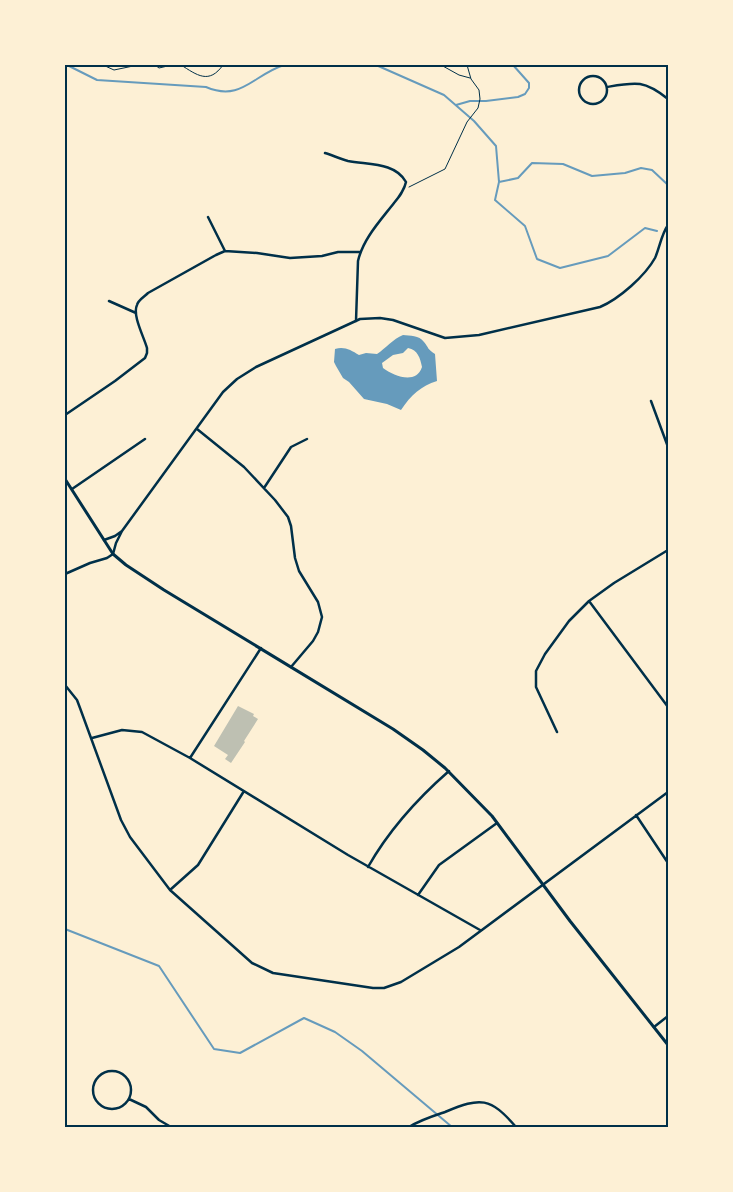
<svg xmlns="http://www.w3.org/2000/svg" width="733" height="1192" viewBox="0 0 733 1192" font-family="'Nunito Sans',sans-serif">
<rect width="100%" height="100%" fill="#fdf0d5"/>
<path fill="#669bbc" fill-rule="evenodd" d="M403 335C410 336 419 335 424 342 429 348 427 349 435 354L437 381C421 386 411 395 401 410L387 404 364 399 349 382 343 378 336 366 334 362 335 349C344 346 351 350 359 355L366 353 377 354C386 348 393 339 403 335ZM408 348C418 350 420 358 422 367 416 385 394 376 383 368L382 363 393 355 403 353Z"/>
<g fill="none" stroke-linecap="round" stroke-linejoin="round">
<path stroke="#669bbc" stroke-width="2" d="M67 65 97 80 206 87C241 102 253 75 284 65
M376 65 444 95 474 121 496 146 499 182 495 200 525 226 537 259 560 268 608 256 645 228 657 231
M456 105 470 101H486L518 97 525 94 529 88V83L513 65
M499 182 518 178 532 163 563 164 592 176 625 173 641 168 652 170 668 185
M65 929 159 966 214 1049 240 1053 304 1018 335 1032 362 1051 452 1127"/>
</g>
<path fill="#bec0b2" d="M238 706 254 714 253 716 258 719 244 741 245 742 231 763 225 759 228 755 214 746Z"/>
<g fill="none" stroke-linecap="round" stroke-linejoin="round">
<path stroke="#003049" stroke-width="1" d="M103 65 114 70 138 65
M155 65 159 68 172 65
M181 65C197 75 209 85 223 65
M441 65 459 75 470 78
M409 187 445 169 467 122 478 108 480 99 479 90 471 79 467 65"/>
<path stroke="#003049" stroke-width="2.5" d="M579 90a14 14 0 1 1 28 0a14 14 0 1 1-28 0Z
M607 87C636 82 644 80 668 99
M325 153C332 155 340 159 348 161 368 165 395 162 406 182 404 191 399 197 394 203 380 221 363 239 358 261L356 321
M208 217 225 251
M109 301 136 313
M651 401 668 447
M65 415 115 381 145 358 147 353V348C144 337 132 315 137 305 138 300 144 297 148 293L216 255 225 251 257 253 290 258 322 256 338 252H360
M197 429 244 467 275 500 288 517 291 526 295 558 299 571 318 602 322 617 318 632 313 641 291 667
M264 488 291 447 307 439
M72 489 145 439
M589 601 668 707
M65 685 77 700 80 708 121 820 130 837 170 890 252 963 273 973 373 988H384L401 982 459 947 668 792
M557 732 536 687V671L545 654 569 621 589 601 614 583 668 550
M92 738 122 730 142 732 190 758 348 855 480 930
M190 758 261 648
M636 815 668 863
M368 867C389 830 417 799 449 771
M170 890 198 865 244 791
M418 895 439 865 497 823
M654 1027 668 1016
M93 1090a19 19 0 1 1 38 0a19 19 0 1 1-38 0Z
M129 1099 146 1107 159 1120 171 1127
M409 1127C420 1120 433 1116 445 1112 481 1097 490 1097 516 1127"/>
<path stroke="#003049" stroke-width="2.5" d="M122 531 223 392 237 379 256 367 360 319 380 318 393 320 445 338 479 335 600 307C619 299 645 276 655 258 660 247 661 235 668 225
M65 574 90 563 107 558 113 554 116 543 122 531 115 536 104 540"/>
<path stroke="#003049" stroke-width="3" d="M65 479 113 554 126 565 164 590 393 729 423 750 445 768 492 816 570 921 668 1045"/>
</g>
<rect width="733" height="1192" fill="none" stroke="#fdf0d5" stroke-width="132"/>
<rect x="66" y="66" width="601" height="1060" fill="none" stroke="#003049" stroke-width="2"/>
</svg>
